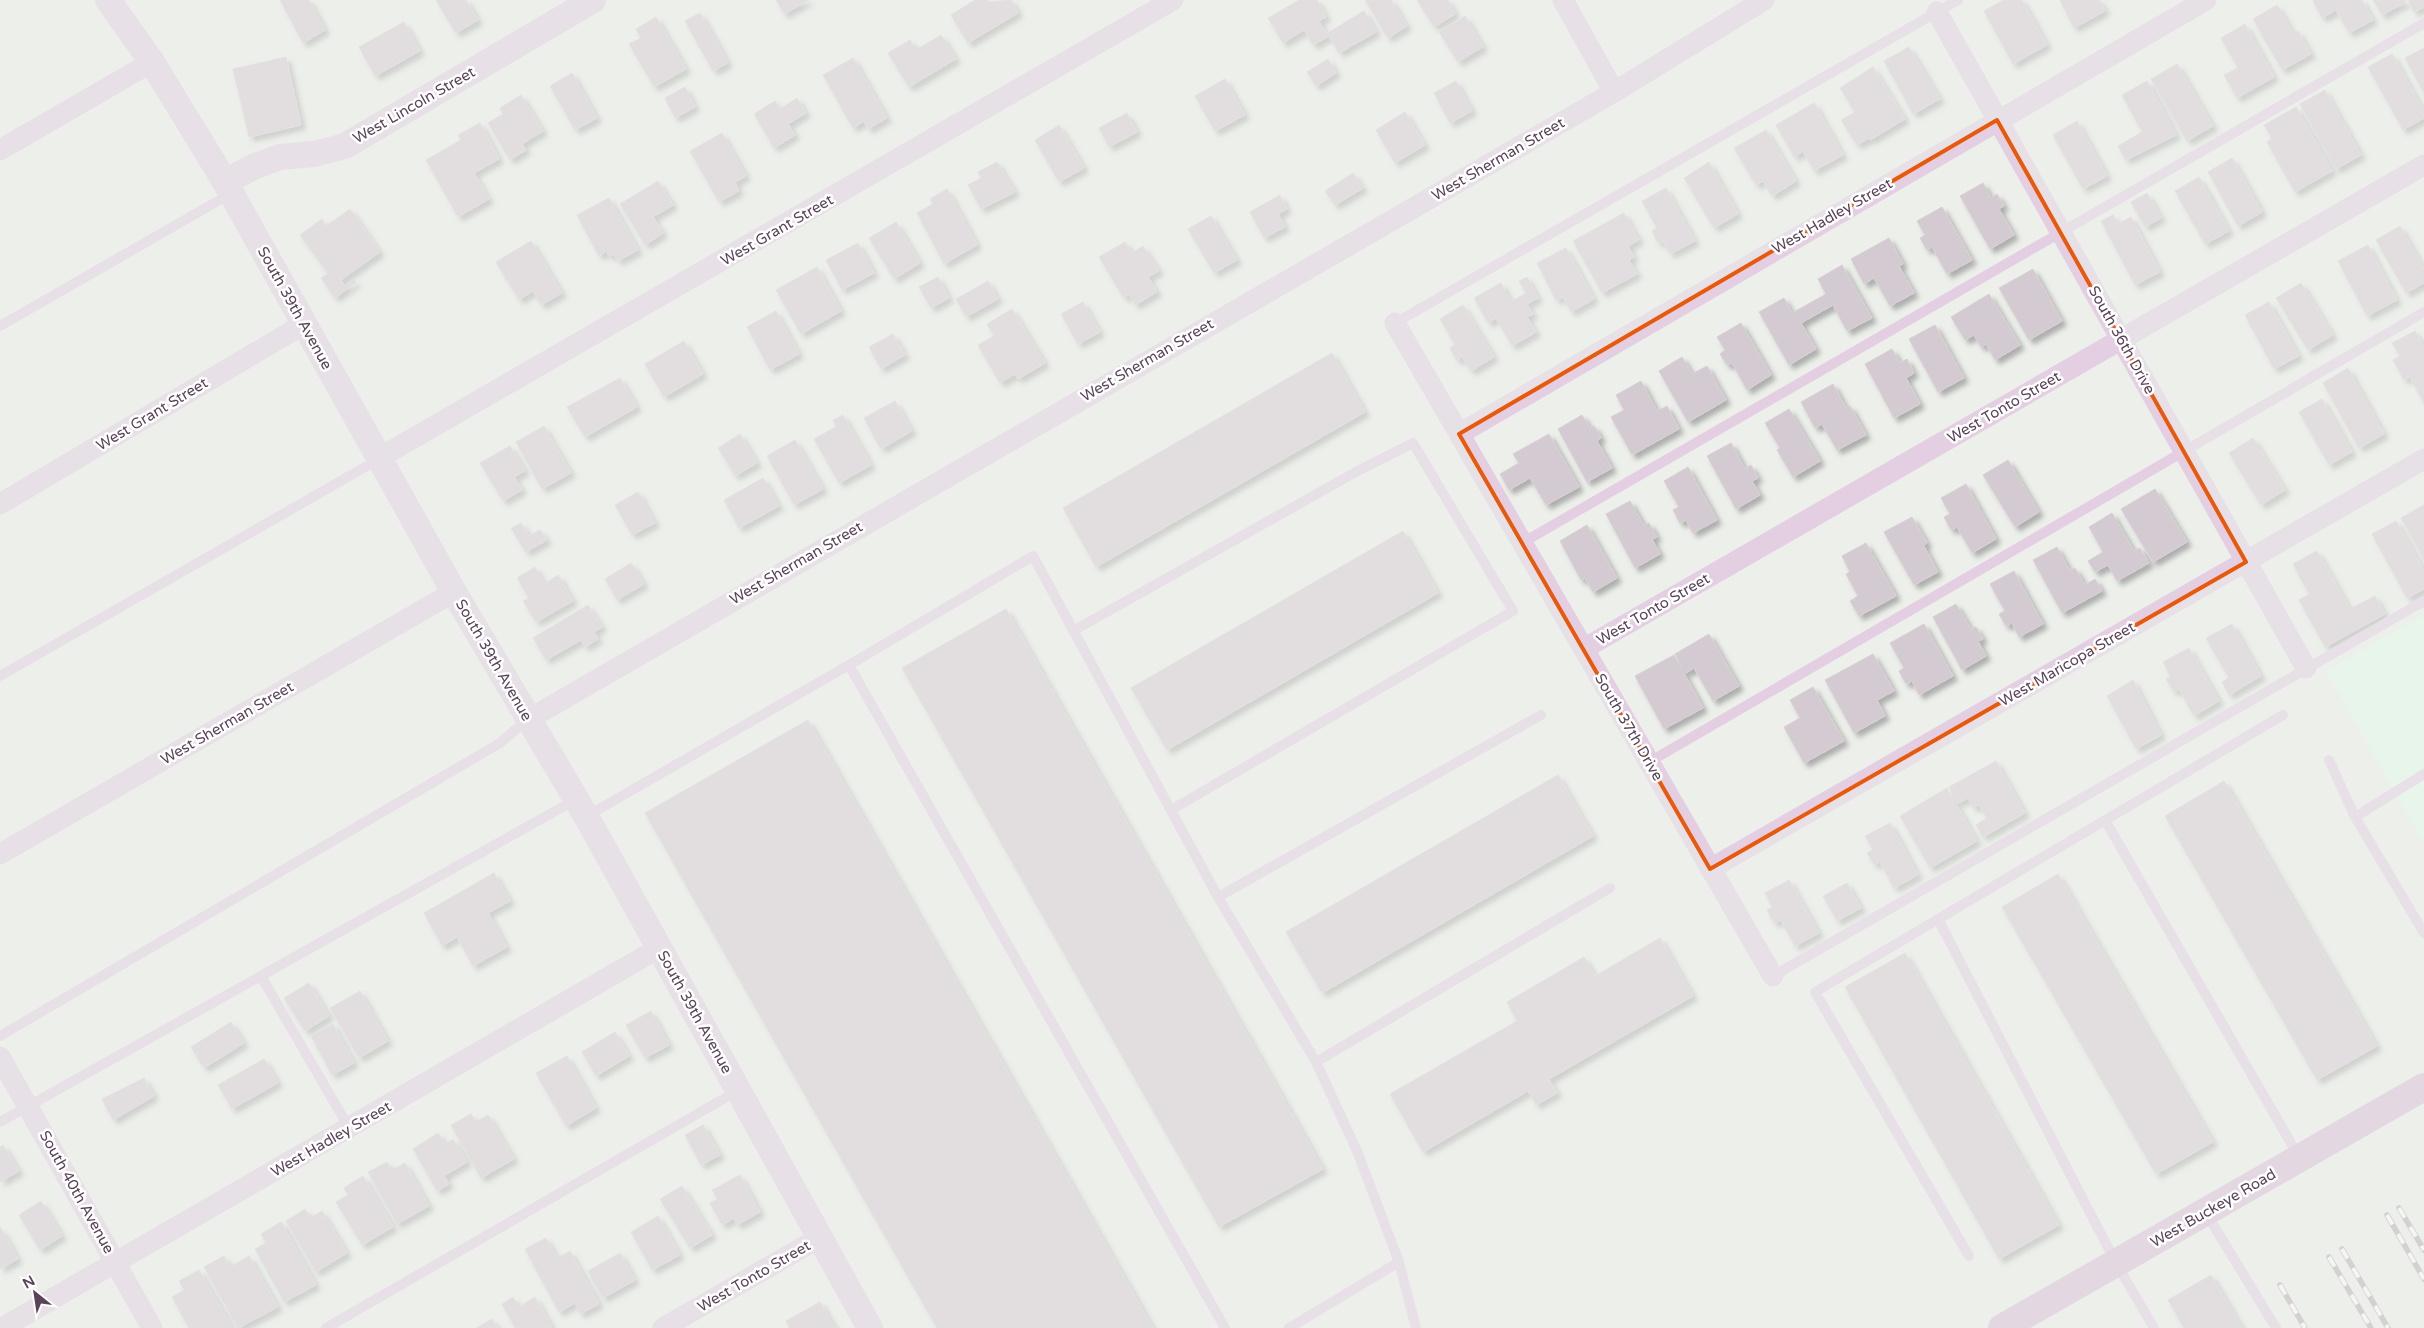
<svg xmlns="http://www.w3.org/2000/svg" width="2424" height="1328" viewBox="0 0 2424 1328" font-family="'Varela Round',sans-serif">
<defs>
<filter id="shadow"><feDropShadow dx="4.5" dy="4.5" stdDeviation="2.5" flood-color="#0004"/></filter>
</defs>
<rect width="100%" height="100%" fill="#edefeb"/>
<path fill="#e1fde9" d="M2424 615V843L2326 671Z"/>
<path fill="#d4cbd2" stroke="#d8cfd5" filter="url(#shadow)" d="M280 0H309L325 30 303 43Z
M436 0H466L478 20 456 33Z
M776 0H809L784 14Z
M975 0H987L989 2 1011 0 1018 13 968 43 951 15Z
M1299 0H1317L1326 17 1319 21 1326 34 1364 11 1376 32 1339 53 1329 36 1313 45 1304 30 1283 43 1268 18Z
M1365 0H1391L1407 26 1388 38Z
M1417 0H1448L1455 14 1434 27Z
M2004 0H2022L2047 45 2013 64 1984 11Z
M2060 0H2099L2105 11 2074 28Z
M2315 0H2362L2373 20 2349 33 2336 10 2322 18 2313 1Z
M2373 0H2405L2406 2 2382 15Z
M2408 0H2424V7L2414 12Z
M2277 5 2293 34 2298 31 2311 54 2282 70 2253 19Z
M700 13 728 63 713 71 685 21Z
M1465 16 1483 47 1458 62 1439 32Z
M656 17 686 69 654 87 629 44 641 38 636 29Z
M404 22 420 51 375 76 359 47Z
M2245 24 2274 77 2237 98 2224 75 2238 68 2221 38Z
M941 35 956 59 909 87 888 53 910 40 916 50Z
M1909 47 1940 99 1913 114 1884 61Z
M2424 48V93L2405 58Z
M2392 54 2424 112V118L2403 130 2368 67Z
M286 57 301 125 249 137 233 69Z
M853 58 887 118 868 129 864 121 853 128 823 75Z
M1328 59 1336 73 1316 86 1307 72Z
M2177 64 2213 126 2187 141 2151 79Z
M1873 67 1905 119 1870 140 1869 138 1857 145 1841 120 1855 112 1840 88Z
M572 73 597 118 575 130 550 86Z
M1225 79 1245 115 1215 131 1195 96Z
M1456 81 1472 111 1450 123 1434 93Z
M2147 81 2176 135 2126 160 2118 146 2142 132 2122 95Z
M685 87 695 107 675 118 665 98Z
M2325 90 2361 155 2336 169 2300 104Z
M521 95 543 131 522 144 526 150 510 160 488 123 503 114 500 108Z
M797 98 806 113 788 124 795 135 774 148 754 114 775 101 780 109Z
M1814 103 1843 155 1814 171 1803 151 1794 157 1776 125Z
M2296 107 2332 171 2295 192 2267 142 2272 139 2264 125Z
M1405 112 1425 145 1395 163 1376 130Z
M1127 113 1137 132 1109 147 1099 128Z
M2077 121 2107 176 2083 189 2053 135Z
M480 123 499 159 474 173 489 199 458 217 426 160 461 140 458 135Z
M1059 125 1084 168 1059 182 1035 140Z
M1766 130 1796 181 1772 196 1763 181 1756 185 1734 148Z
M722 133 746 176 735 182 739 191 719 202 690 151Z
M2232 158 2262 212 2238 226 2208 172Z
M997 162 1015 192 981 209 968 185 981 178 978 172Z
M1709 162 1738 214 1714 228 1684 178Z
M1353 173 1363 188 1335 205 1325 191Z
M2199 177 2229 231 2205 244 2175 191Z
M658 181 673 205 653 217 663 233 645 245 620 204Z
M1983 183 1991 198 1997 194 2004 206 1999 209 2014 235 1990 249 1960 196Z
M1666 188 1695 241 1670 254 1663 241 1658 243 1652 231 1657 228 1642 201Z
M947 189 977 245 944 264 917 213 933 204 930 199Z
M2147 193 2161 218 2145 227 2131 202Z
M1280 195 1287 209 1278 214 1285 227 1264 238 1250 212Z
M609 198 638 250 618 261 614 254 609 256 606 251 599 256 577 215Z
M1942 207 1972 260 1947 274 1932 247 1927 250 1920 238 1925 235 1917 221Z
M350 209 380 252 341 280 345 286 354 280 356 282 335 298 321 278 328 273 300 235 322 219 326 226Z
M1624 213 1639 240 1628 246 1634 257 1629 260 1637 274 1602 293 1573 241Z
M2113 215 2118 224 2131 217 2160 272 2135 285 2101 221Z
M1211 216 1237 260 1214 273 1188 229Z
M896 222 920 263 894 279 869 238Z
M2400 226 2424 269V283L2406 293 2376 240Z
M1889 238 1903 264 1899 266 1914 293 1890 306 1874 278 1864 284 1851 259Z
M531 241 562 293 541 305 533 291 519 300 496 262Z
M1125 242 1132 253 1143 246 1159 271 1148 277 1157 292 1135 305 1129 294 1124 298 1099 257Z
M858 243 874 273 842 290 826 260Z
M2368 245 2397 300 2367 316 2338 261Z
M1566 248 1594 299 1571 312 1563 297 1556 300 1537 263Z
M1842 265 1872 318 1847 331 1833 305 1801 323 1816 349 1789 365 1759 312 1784 298 1792 313 1826 294 1818 279Z
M817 267 841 311 801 334 776 290Z
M2033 269 2062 321 2029 340 1999 288Z
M938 277 949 298 931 308 919 287Z
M1527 277 1538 298 1527 304 1533 314 1527 317 1536 332 1512 346 1496 318 1488 323 1474 298 1501 283 1511 302 1526 293 1519 281Z
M988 281 998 299 966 317 956 299Z
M2301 283 2333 335 2308 350 2276 298Z
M1989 294 2020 345 1995 360 1986 344 1981 347 1974 335 1965 340 1951 317Z
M1083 302 1100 332 1078 344 1061 314Z
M2269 302 2299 356 2274 369 2245 315Z
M1463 305 1494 357 1471 371 1462 357 1457 361 1450 348 1455 345 1440 319Z
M1012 309 1045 363 1018 379 1015 374 1000 383 978 345 994 336 987 324Z
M776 311 799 354 770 370 747 327Z
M1741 323 1771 375 1747 390 1732 363 1727 365 1720 354 1725 350 1717 337Z
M1935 325 1964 378 1938 392 1909 339Z
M2415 331 2424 347V403L2410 377 2404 380 2393 360 2400 356 2392 343Z
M893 334 905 355 881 369 869 347Z
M684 341 703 374 664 397 645 364Z
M1892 349 1900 363 1907 359 1914 373 1906 378 1920 404 1894 418 1865 364Z
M1332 353 1365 412 1096 567 1063 508Z
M1682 357 1692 374 1707 366 1726 400 1688 422 1659 371Z
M2348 368 2384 434 2359 448 2323 383Z
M620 378 637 407 585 437 567 407Z
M1641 381 1657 411 1667 406 1679 429 1632 455 1611 417 1624 410 1616 395Z
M1833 384 1846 408 1850 406 1866 435 1837 450 1822 424 1815 428 1801 402Z
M2322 399 2352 452 2329 465 2299 412Z
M895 401 912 431 881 449 864 418Z
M1789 409 1820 461 1793 477 1777 450 1780 448 1765 423Z
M843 415 871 465 839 483 814 439 836 427 833 420Z
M1582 415 1590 428 1594 426 1601 438 1597 441 1612 468 1587 482 1558 429Z
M544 426 571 473 542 489 516 442Z
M740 434 757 463 735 476 718 448Z
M1549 434 1579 487 1546 505 1530 478 1509 490 1500 474 1519 463 1513 454Z
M2253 438 2285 490 2261 505 2229 453Z
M795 440 823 489 794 505 767 456Z
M1731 443 1745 469 1751 465 1758 478 1752 481 1760 495 1736 509 1707 456Z
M510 446 525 471 514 477 522 490 503 501 480 463Z
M2008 460 2039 512 2015 527 1983 475Z
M1688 467 1717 520 1693 533 1686 520 1680 523 1673 510 1679 507 1664 481Z
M763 478 779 506 739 528 724 500Z
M1966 484 1996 539 1972 553 1957 527 1951 530 1944 517 1950 514 1941 498Z
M2155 489 2187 542 2153 562 2121 509Z
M638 492 655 523 632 535 615 505Z
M1630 501 1644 526 1649 523 1657 537 1652 539 1660 554 1635 568 1606 514Z
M2424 505V559L2401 518Z
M2112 513 2134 551 2140 548 2149 563 2117 581 2108 565 2095 572 2088 561 2103 552 2089 527Z
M1912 517 1927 543 1924 546 1938 572 1914 585 1884 532Z
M2396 521 2424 571V589L2407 598 2372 534Z
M521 523 529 536 540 530 547 540 526 552 511 528Z
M1587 525 1617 578 1593 592 1585 578 1581 580 1560 541Z
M1403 531 1438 593 1167 750 1131 688Z
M1866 543 1896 596 1859 616 1850 601 1858 596 1846 574 1850 572 1842 556Z
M2057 547 2070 571 2075 568 2085 585 2095 579 2102 591 2062 613 2033 560Z
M2317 551 2350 609 2375 596 2385 614 2325 647 2299 600 2309 594 2293 564Z
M631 563 644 584 617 600 605 579Z
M535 567 544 584 558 575 573 601 536 622 523 601 529 598 517 578Z
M2014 571 2043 624 2019 637 2012 623 2006 626 1999 614 2005 611 1990 584Z
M1956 604 1971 629 1976 627 1983 639 1978 641 1986 656 1962 670 1933 617Z
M588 605 602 627 594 632 598 639 585 647 581 640 546 660 533 638Z
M1006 609 1323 1169 1219 1227 902 668Z
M1924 624 1953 676 1919 695 1912 681 1906 684 1899 671 1904 668 1890 643Z
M2232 624 2261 676 2229 695 2222 682 2229 678 2206 638Z
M1709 634 1739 686 1713 701 1694 668 1686 673 1675 654Z
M2189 648 2219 701 2194 716 2179 689 2174 692 2166 679 2171 677 2163 662Z
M1873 654 1894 691 1877 700 1885 716 1854 733 1825 680Z
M1674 655 1703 708 1664 729 1635 676Z
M2133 680 2161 735 2136 749 2107 696Z
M1813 687 1844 741 1804 763 1784 727 1800 718 1790 700Z
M808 720 1153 1328H937L645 813Z
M1996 761 2025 813 1983 837 1976 825 1987 818 1979 805 1973 808 1968 798 1958 803 1949 787Z
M1558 775 1593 836 1322 993 1286 932Z
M2224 781 2377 1046 2317 1080 2165 816Z
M1947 788 1977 841 1930 868 1900 816Z
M1890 823 1918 875 1894 888 1880 862 1874 865 1867 853 1873 850 1865 836Z
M494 873 510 901 488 913 507 947 473 966 457 937 442 946 424 913Z
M2058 874 2213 1142 2156 1174 2002 907Z
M1789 880 1819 933 1795 946 1781 920 1774 923 1767 910 1772 907 1765 893Z
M1847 883 1861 908 1837 921 1823 896Z
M1660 938 1693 996 1549 1079 1557 1093 1536 1105 1528 1091 1423 1152 1390 1094 1517 1021 1507 1002 1584 957 1595 976Z
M1905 953 2059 1225 1999 1259 1845 987Z
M309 983 329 1016 305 1031 284 998Z
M360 991 388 1041 359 1058 330 1008Z
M651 1011 669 1045 645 1058 626 1025Z
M231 1022 244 1043 204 1068 191 1047Z
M333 1024 354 1063 332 1075 311 1036Z
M615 1032 629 1056 596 1076 582 1052Z
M567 1056 596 1108 566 1126 536 1073Z
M264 1059 278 1083 232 1109 218 1085Z
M144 1078 154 1096 113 1120 102 1099Z
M471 1114 476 1122 488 1115 514 1159 481 1178 451 1125Z
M703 1125 720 1155 701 1165 685 1135Z
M438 1133 445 1144 453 1139 467 1162 444 1176 449 1184 437 1191 413 1149Z
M3 1145 19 1171 0 1182V1147Z
M387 1162 392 1170 405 1163 429 1206 397 1224 368 1172Z
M740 1175 760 1212 737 1225 734 1218 722 1225 710 1203 718 1199 712 1190Z
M363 1176 393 1227 362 1245 336 1202 348 1195 344 1188Z
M682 1186 712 1235 690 1248 660 1199Z
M41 1201 62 1236 40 1250 19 1215Z
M305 1209 310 1218 322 1211 347 1253 316 1272 286 1221Z
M658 1216 680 1255 652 1270 631 1232Z
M281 1222 316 1285 284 1302 255 1249 266 1243 261 1234Z
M0 1227 18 1259 0 1269Z
M546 1238 557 1258 570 1251 599 1304 580 1314 575 1303 559 1312 525 1249Z
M620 1253 635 1280 603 1298 588 1271Z
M224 1256 230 1267 249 1256 278 1307 238 1328 204 1267Z
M199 1270 232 1328H189L172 1297 184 1290 179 1281Z
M2211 1275 2242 1328H2184L2168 1300Z
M513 1297 519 1307 535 1297 552 1327 515 1328 502 1304Z
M820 1302 835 1328H790L786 1321Z
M492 1319 497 1328H476Z"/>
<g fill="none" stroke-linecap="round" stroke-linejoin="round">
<path stroke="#e3cee2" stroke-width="10" d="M1395 323 1958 0
M0 326 230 194
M1522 543 2424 23
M1073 631 1354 473 1413 443 1513 611 1171 810
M849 665 1225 1328
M0 676 379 459
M2329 760 2355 817
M1649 762 2424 312
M2424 774 2355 817 2424 933
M587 816 849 665 1033 556 1218 897 1316 1062 1357 1151 1399 1262 1416 1328
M2105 820 2299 1157
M1218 897 1541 715
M1938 919 2116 1263 2154 1328
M261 976 349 1128
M1773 976 2424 601
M0 1036 500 743 528 719
M1316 1062 1610 888
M0 1122 575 800
M2206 1213 2276 1328
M1969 1256 1815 992 2283 715
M326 1328 737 1091
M1289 1328 1399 1262"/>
<path stroke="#e3cee2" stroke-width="21" d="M1563 0 1614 92
M1937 12 2306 668
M0 150 152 62
M1395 323 1773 976
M1459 434 2206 0
M379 458 1173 0
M0 504 304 324
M1585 648 2424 165
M529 719 1614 92 1764 0
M0 854 454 592
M1710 869 2424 459
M0 1057 152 1328
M2 1328 659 948
M663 1328 819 1238"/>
<path stroke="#e3cee2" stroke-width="26" d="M108 0 152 62 225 182 454 592 586 816 870 1328
M225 182 253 167 280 157 314 154 345 146 593 0"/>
<path stroke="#d7bcd4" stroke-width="28" d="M2002 1328 2424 1087"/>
<defs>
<path id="rail" d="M2399 1208 2424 1250
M2387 1215 2424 1279
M2342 1249 2388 1328
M2329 1257 2371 1328
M2280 1285 2305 1328"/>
</defs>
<use href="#rail" stroke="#b7adb5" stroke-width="5.5"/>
<use href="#rail" stroke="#fff" stroke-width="4" stroke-dasharray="11" stroke-linecap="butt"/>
</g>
<path d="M0 0H2424V1328H0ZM1997 120 2246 562 1710 869 1459 434Z" fill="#edefeb" fill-opacity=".55" fill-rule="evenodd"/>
<path fill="none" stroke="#e8590c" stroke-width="4" stroke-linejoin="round" d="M1997 120 2246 562 1710 869 1459 434Z"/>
<g text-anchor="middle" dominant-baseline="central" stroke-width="5" stroke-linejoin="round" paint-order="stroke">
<g font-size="15" fill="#5a4359" stroke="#fff">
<text transform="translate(414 105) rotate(-30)">West Lincoln Street</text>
<text transform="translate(1498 159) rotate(-30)">West Sherman Street</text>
<text transform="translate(1832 216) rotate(-30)">West Hadley Street</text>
<text transform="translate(777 230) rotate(-30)">West Grant Street</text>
<text transform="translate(295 308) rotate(61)">South 39th Avenue</text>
<text transform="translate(2122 340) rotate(61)">South 36th Drive</text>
<text transform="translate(1147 360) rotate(-30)">West Sherman Street</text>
<text transform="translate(2004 407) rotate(-30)">West Tonto Street</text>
<text transform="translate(152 414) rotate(-31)">West Grant Street</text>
<text transform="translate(796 563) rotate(-30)">West Sherman Street</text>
<text transform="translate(1653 609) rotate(-30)">West Tonto Street</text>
<text transform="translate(494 660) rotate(60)">South 39th Avenue</text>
<text transform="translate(2067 664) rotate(-30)">West Maricopa Street</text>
<text transform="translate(227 723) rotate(-30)">West Sherman Street</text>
<text transform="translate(1629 727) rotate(60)">South 37th Drive</text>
<text transform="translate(695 1012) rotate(61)">South 39th Avenue</text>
<text transform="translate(331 1139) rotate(-30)">West Hadley Street</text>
<text transform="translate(77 1192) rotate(61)">South 40th Avenue</text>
<text transform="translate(2213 1208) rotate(-30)">West Buckeye Road</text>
<text transform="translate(754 1276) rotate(-30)">West Tonto Street</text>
</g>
</g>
<g transform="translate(35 1293) rotate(330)" stroke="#ffffff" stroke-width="4" paint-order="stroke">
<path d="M0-4L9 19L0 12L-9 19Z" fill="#5a4359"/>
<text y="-8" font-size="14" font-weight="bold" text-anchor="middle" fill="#5a4359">N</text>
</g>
</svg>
